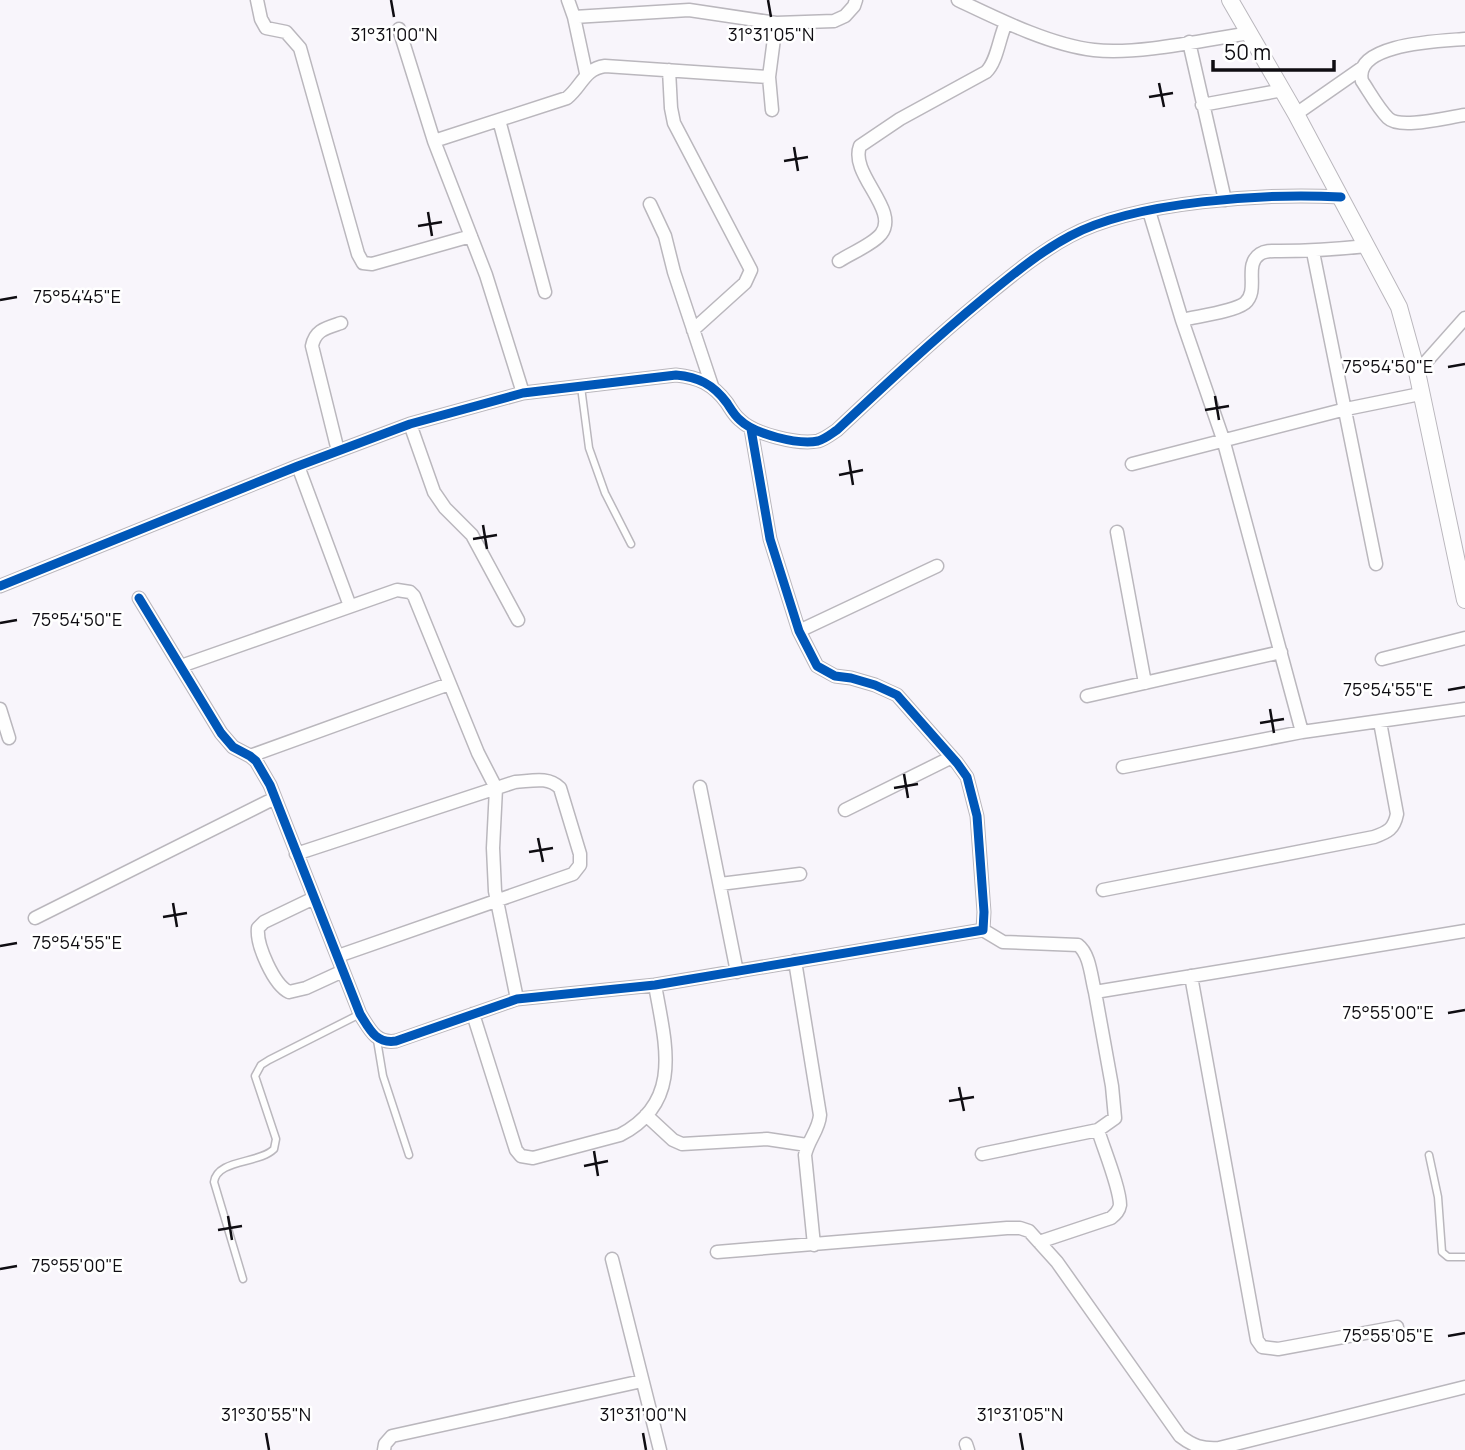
<svg xmlns="http://www.w3.org/2000/svg" width="1465" height="1450" viewBox="0 0 1465 1450" font-family="Manrope,sans-serif">
<rect width="100%" height="100%" fill="#f8f5fb"/>
<g fill="none" stroke-linecap="round" stroke-linejoin="round">
<defs>
<path id="service" d="M581 387 589 448 605 493 631 544
M377 1040 383 1076 409 1155
M1429 1155 1438 1197 1442 1252 1448 1257H1465
M243 1279 214 1182C217 1159 259 1164 274 1149L276 1139 255 1076 261 1065 269 1060 360 1014"/>
<path id="minor" d="M257 0 261 19 266 28 286 32 300 48 358 254 363 263 372 264 471 236
M568 0 574 17 586 73
M958 0C998 19 1050 45 1094 50 1138 55 1204 40 1250 33
M574 17 689 10 776 23 834 21 845 16 854 6 856 0
M399 29 434 141 486 275 523 393
M1465 39C1442 41 1352 43 1362 81 1370 93 1378 108 1388 118 1400 130 1448 117 1465 115
M1189 42 1225 200
M669 70 671 108 674 123 751 270 745 283 693 330
M1202 105 1283 90
M772 110 769 77 776 23
M1296 114 1362 68
M499 120 545 292
M434 141 567 98C582 86 584 69 605 66L769 77
M650 204 665 236 674 272 712 386
M1149 211 1182 320 1223 439 1302 732
M1313 252 1376 564
M839 261C851 253 872 245 881 234 900 210 849 174 860 146L900 119 986 72C997 62 999 38 1006 23
M1182 320C1198 316 1233 312 1245 303 1260 290 1243 265 1260 254 1266 250 1273 251 1280 251 1310 251 1338 249 1367 246
M1417 372 1465 318
M410 424 434 492 445 508 472 535 518 620
M338 451 312 346C315 330 326 328 341 323
M1132 464 1346 409 1420 394
M298 466 350 606
M1117 532 1145 683
M0 586 298 466 410 424 523 393 676 375C698 377 713 384 727 403 731 409 734 415 740 420 754 434 798 445 818 441 825 439 831 434 837 430 885 385 933 340 984 298 1011 276 1038 253 1070 236 1135 201 1267 193 1341 197
M139 598 221 733 233 747 250 756 256 761 270 785 360 1014C370 1030 376 1044 396 1041L517 999 655 985 983 930 984 912 977 816 967 777 957 763 897 695 875 685 851 678 835 676 817 666 799 631 770 539 751 429
M799 631 937 566
M1382 659 1465 638
M181 666 397 590 410 592 414 596 478 753 496 788 493 848 495 891 517 999
M1087 696 1281 652
M0 709 9 738
M250 756 449 684
M1123 767 1302 732 1465 709
M700 787 737 972
M845 810 952 757
M296 854 515 782C532 781 548 776 560 788L580 854V865L573 874 338 956
M720 884 800 874
M1103 890 1374 837C1388 832 1394 829 1397 814L1380 722
M314 898 264 922 258 928C256 945 274 985 289 992L306 988 343 971
M35 918 275 798
M983 930 1003 942 1078 945C1090 954 1091 977 1095 992
M795 961 820 1115C819 1130 808 1140 805 1155L814 1245
M1191 976 1257 1340 1262 1347 1278 1349 1397 1327
M473 1014 516 1150 521 1156 533 1158 620 1135C684 1102 665 1043 655 985
M646 1115 673 1140 682 1144 767 1139 807 1145
M982 1154 1098 1130 1115 1118 1112 1086 1095 992 1465 931
M1039 1242 1111 1218C1116 1214 1119 1211 1120 1205 1120 1188 1103 1147 1098 1130
M717 1252 1007 1228H1020L1029 1231 1057 1262 1180 1436C1193 1446 1202 1449 1219 1448L1465 1387
M612 1259 660 1450
M966 1444 968 1450
M384 1450 385 1444 392 1436 642 1381"/>
<path id="tertiary" d="M1230 0 1296 114 1399 307 1417 372 1465 600"/>
</defs>
<use href="#service" stroke="#bab7bd" stroke-width="9"/>
<use href="#minor" stroke="#bab7bd" stroke-width="15"/>
<use href="#tertiary" stroke="#bab7bd" stroke-width="18"/>
<use href="#service" stroke="#fefefe" stroke-width="6"/>
<use href="#minor" stroke="#fefefe" stroke-width="12"/>
<use href="#tertiary" stroke="#fefefe" stroke-width="16"/>
<defs>
<path id="cycleway" d="M0 586 298 466 410 424 523 393 676 375C698 377 713 384 727 403 731 409 734 415 740 420 754 434 798 445 818 441 825 439 831 434 837 430 885 385 933 340 984 298 1011 276 1038 253 1070 236 1135 201 1267 193 1341 197
M139 598 221 733 233 747 250 756 256 761 270 785 360 1014C370 1030 376 1044 396 1041L517 999 655 985 983 930 984 912 977 816 967 777 957 763 897 695 875 685 851 678 835 676 817 666 799 631 770 539 751 429"/>
</defs>
<use href="#cycleway" stroke="#fff" stroke-width="13"/>
<use href="#cycleway" stroke="#0057b8" stroke-width="9"/>
</g>
<path fill="none" stroke="#0f0d12" stroke-width="2.5" d="M391 0 394 17M768 0 771 17M1159 83 1164 107M1149 97 1173 93M794 147 798 171M784 161 808 157M428 212 432 236M418 226 442 222M0 300 17 297M1448 367 1465 364M1215 396 1219 420M1205 410 1229 406M849 460 853 485M839 475 863 470M483 525 487 549M473 539 497 535M0 623 17 620M1448 690 1465 687M1270 709 1274 733M1260 723 1284 719M904 774 908 798M894 788 918 784M538 838 543 862M529 852 553 848M173 903 177 927M163 917 187 913M0 946 17 943M1448 1013 1465 1010M959 1087 964 1111M949 1101 974 1097M594 1151 598 1176M584 1166 608 1161M228 1216 232 1240M218 1230 242 1226M0 1269 17 1266M1448 1336 1465 1333M266 1433 269 1450M643 1433 646 1450M1020 1433 1023 1450"/>
<g font-size="18" text-anchor="middle" fill="#0f0d12" stroke="#fff" stroke-width="5" stroke-linejoin="round" paint-order="stroke">
<text x="394" y="41">31°31'00"N</text>
<text x="771" y="41">31°31'05"N</text>
<text x="77" y="303">75°54'45"E</text>
<text x="1388" y="373">75°54'50"E</text>
<text x="77" y="626">75°54'50"E</text>
<text x="1388" y="696">75°54'55"E</text>
<text x="77" y="949">75°54'55"E</text>
<text x="1388" y="1019">75°55'00"E</text>
<text x="77" y="1272">75°55'00"E</text>
<text x="1388" y="1342">75°55'05"E</text>
<text x="266" y="1421">31°30'55"N</text>
<text x="643" y="1421">31°31'00"N</text>
<text x="1020" y="1421">31°31'05"N</text>
</g>
<path d="M1213 60v10h121v-10" fill="none" stroke="#0f0d12" stroke-width="3.5"/>
<text x="1224" y="60" font-size="21" fill="#0f0d12" stroke="#ffffff" stroke-width="5" paint-order="stroke">50 m</text>
</svg>
